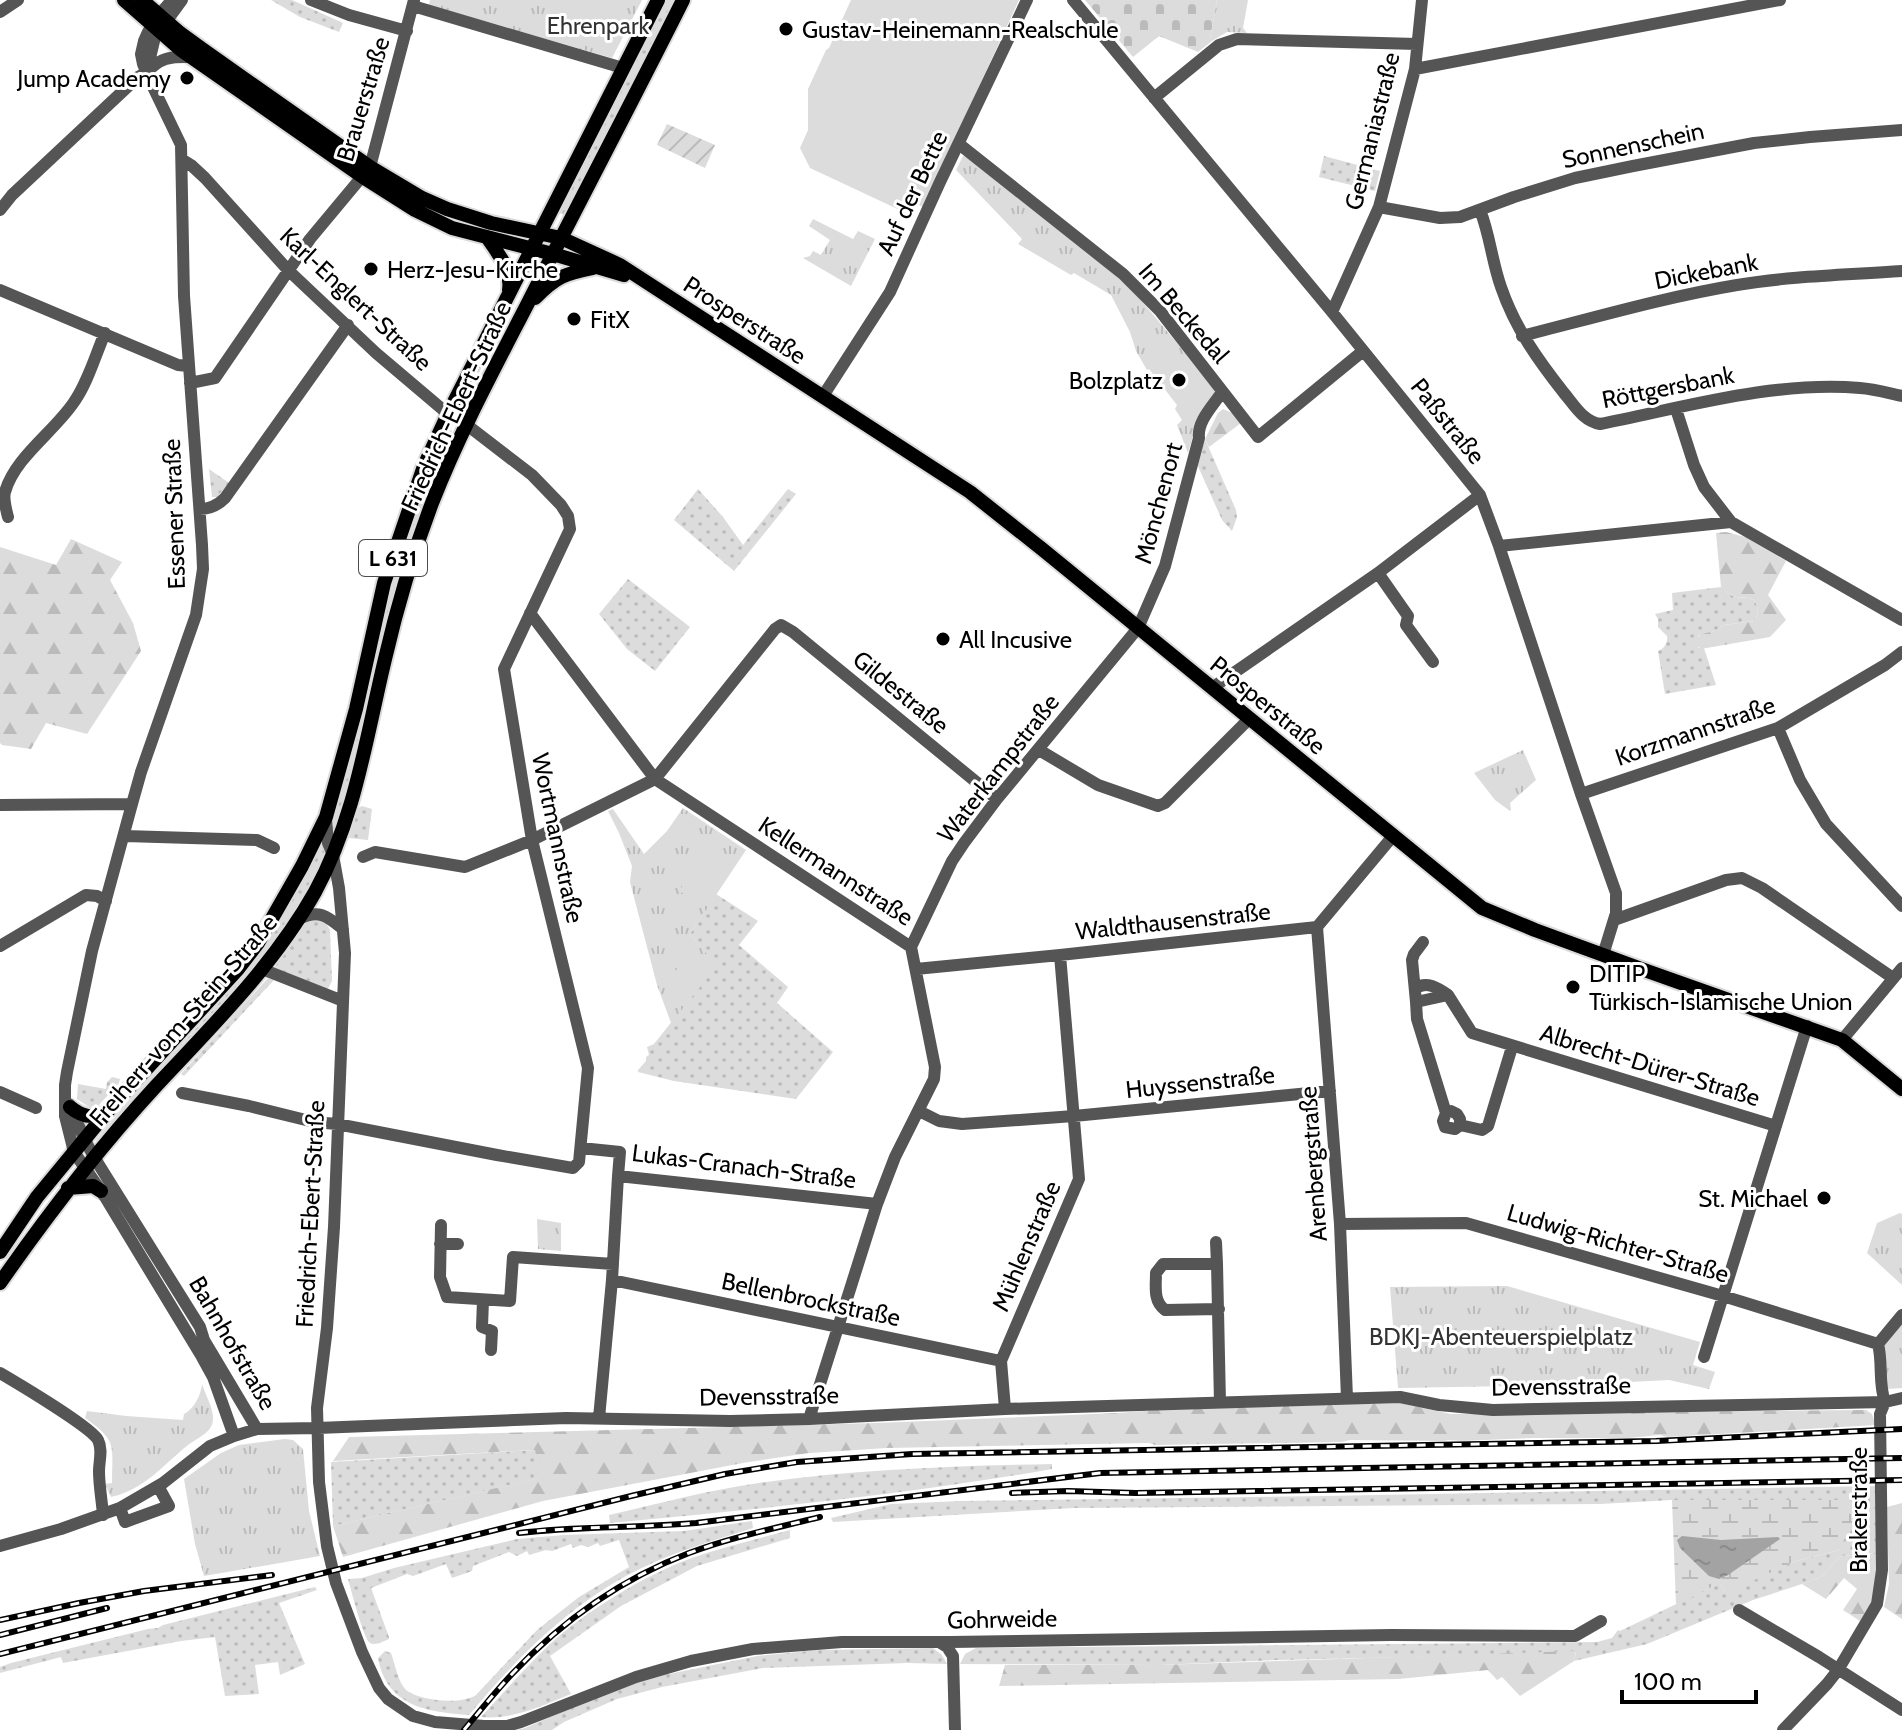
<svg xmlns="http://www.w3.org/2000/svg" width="1902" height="1730" viewBox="0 0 1902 1730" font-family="Cabin,sans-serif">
<defs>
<pattern id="grass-dots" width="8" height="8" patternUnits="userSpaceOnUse" patternTransform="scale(2)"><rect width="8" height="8" fill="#dcdcdc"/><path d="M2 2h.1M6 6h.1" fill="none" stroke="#bbb" stroke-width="1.8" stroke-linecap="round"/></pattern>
<pattern id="forest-firs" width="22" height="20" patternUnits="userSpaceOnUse" patternTransform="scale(2)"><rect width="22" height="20" fill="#dcdcdc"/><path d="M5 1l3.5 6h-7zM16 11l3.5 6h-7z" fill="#bbb"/></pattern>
<pattern id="wetland-marsh" width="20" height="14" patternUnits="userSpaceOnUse" patternTransform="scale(2)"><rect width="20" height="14" fill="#dcdcdc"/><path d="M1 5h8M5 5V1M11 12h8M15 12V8" fill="none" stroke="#bbb"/></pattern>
<pattern id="cemetery-stones" width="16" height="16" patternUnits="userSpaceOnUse" patternTransform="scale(2)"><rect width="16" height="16" fill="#dcdcdc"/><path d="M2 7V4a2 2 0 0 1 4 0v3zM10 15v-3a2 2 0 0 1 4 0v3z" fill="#bbb"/></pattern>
<pattern id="park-tufts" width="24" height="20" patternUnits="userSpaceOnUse" patternTransform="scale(2)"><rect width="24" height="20" fill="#dcdcdc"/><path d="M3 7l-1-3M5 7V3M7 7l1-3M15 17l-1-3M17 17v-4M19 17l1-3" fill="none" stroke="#bbb"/></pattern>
<pattern id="garden-furrows" width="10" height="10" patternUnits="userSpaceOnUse" patternTransform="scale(2)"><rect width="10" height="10" fill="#dcdcdc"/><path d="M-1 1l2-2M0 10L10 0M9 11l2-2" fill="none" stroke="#bbb"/></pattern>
<pattern id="water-ripples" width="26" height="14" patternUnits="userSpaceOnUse" patternTransform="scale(2)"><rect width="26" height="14" fill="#a3a3a3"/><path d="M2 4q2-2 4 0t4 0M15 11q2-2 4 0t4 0" fill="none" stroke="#8b8b8b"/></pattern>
</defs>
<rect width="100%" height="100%" fill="#fff"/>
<path fill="url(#grass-dots)" d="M271 0H292L343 23 339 32 300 17Z
M664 0H675L567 216 559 213Z
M1324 156 1380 171 1375 191 1319 177Z
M452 430 451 437 432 481 413 534 390 615 360 747 334 837H331L333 820 357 738 367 676 386 596 418 496 445 433Z
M1205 439 1236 510 1237 517 1232 531 1222 520 1197 464Z
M209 469 229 483 217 497H212Z
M698 489 723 517 743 545 788 489 796 494 734 571 674 520Z
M628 579 690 627 655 671 627 649 599 614Z
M1721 587C1723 589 1730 595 1733 596 1747 601 1757 591 1758 614L1754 621 1724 625 1715 631 1698 636V648H1704L1716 685 1665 694 1658 651C1664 649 1668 643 1667 636L1658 627V619L1655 614 1673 610 1672 593Z
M362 806 372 809 368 840 349 838 358 808Z
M320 841H324L325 858 305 899 257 967 102 1137 98 1141 96 1140 121 1110 213 1010 243 973Z
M716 894 758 921 739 945 788 987 777 1003 833 1052 796 1099 674 1081 638 1072V1070L646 1061V1057L649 1055 647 1047 654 1044 716 966 690 934Z
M315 918 326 923 330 930 332 981 328 989 275 968 274 963 302 924Z
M268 978 274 980 184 1076 181 1074Z
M112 1077 120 1079 119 1083 98 1106 89 1107 77 1099 78 1084 106 1089 107 1082Z
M535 1450 540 1478 333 1526 331 1462Z
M1052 1464V1469C906 1495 758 1509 610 1523L609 1515C658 1504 708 1490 759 1483 856 1469 954 1466 1052 1464Z
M1875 1486 1877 1553 1841 1556 1821 1577 1802 1584 1753 1600 1647 1644 1574 1661 1576 1652 1412 1657 1278 1660 1159 1665 960 1664 965 1654 976 1648 1597 1642 1612 1638 1618 1630 1620 1631 1716 1585H1720L1725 1591 1793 1562 1839 1550 1844 1500H1672L1600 1504 1073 1508 833 1522 831 1518 891 1504 961 1501 1323 1496Z
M752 1521 753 1528C710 1542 666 1554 626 1576 564 1610 514 1661 469 1715 428 1712 387 1707 378 1658L385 1651 391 1653C395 1664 398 1682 406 1690 419 1701 462 1705 476 1695L537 1630 579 1597 629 1567 619 1540 600 1546 598 1543 588 1547 581 1545 573 1548 571 1544 552 1551 546 1550 529 1555 527 1551 517 1556 509 1552 473 1566 472 1571 452 1578 446 1564 413 1576 407 1574 371 1588 389 1637V1639C384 1641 375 1646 370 1643 363 1638 351 1589 348 1579L362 1578 394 1568 517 1539 564 1535 684 1531Z
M790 1530V1538L697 1566 621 1606 550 1656 571 1694C541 1706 513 1720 481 1717 503 1693 525 1668 549 1645 583 1613 645 1575 689 1559 722 1547 757 1539 790 1530Z
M315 1587 317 1590 279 1603 305 1664 280 1675 278 1662 255 1665 259 1694 225 1696 215 1637 181 1641 63 1663 61 1657 0 1673V1667L11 1663 148 1629 158 1628 163 1625Z
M933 1648 942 1655 947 1664 907 1663 763 1668 662 1687 617 1699 564 1722 552 1730H517L525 1728 605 1693 663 1673 669 1674 757 1656 818 1650Z"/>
<path fill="url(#forest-firs)" d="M1223 409 1232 413 1241 423 1209 447 1205 439 1218 413Z
M1726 532 1745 537 1786 561 1768 595 1786 620 1770 637 1701 649 1695 645V639L1702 634 1715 631 1724 625 1754 621 1758 614C1757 591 1747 601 1733 596 1730 595 1723 589 1721 587L1716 533Z
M71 539 122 562 110 580 133 623 141 651 87 734 46 723 31 749 2 745 0 743V547L56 565Z
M1400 1403 1451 1414 1866 1410 1872 1414 1876 1425 1667 1437 1660 1435 1628 1438H1532L1462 1441 1449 1440 1443 1441 1350 1440 1342 1442 1155 1445 1149 1443 887 1448 809 1453 743 1463 543 1501 343 1557 333 1526 539 1478 535 1450 333 1461 349 1437 876 1423 1118 1413 1223 1405Z
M1902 1503V1619L1884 1607 1889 1584 1887 1507Z
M1877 1553 1876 1596 1860 1621 1843 1610 1857 1589 1844 1578 1826 1599 1802 1584 1821 1577 1841 1556Z
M1576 1651 1574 1661 1520 1696 1502 1677 1497 1680 1488 1670 1399 1679 999 1686 1005 1665H1159Z"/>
<path fill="url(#wetland-marsh)" d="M1672 1500H1844L1862 1503 1839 1550 1793 1562 1729 1592 1725 1591 1720 1585H1716L1676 1605Z"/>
<path fill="url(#cemetery-stones)" d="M1085 0H1217L1210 39 1212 41 1198 52 1159 36 1133 57Z"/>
<path fill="url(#park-tufts)" d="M430 0H642L612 58 429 5Z
M1217 0H1248L1243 28 1247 33 1227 32 1212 41 1210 39Z
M963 156 969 157 1098 260 1135 293 1213 386 1215 392 1196 426 1188 453 1177 425 1182 420 1175 409 1177 405 1149 369 1147 370 1136 351 1130 332 1111 295 1074 273 1071 275 1018 244 1022 239 956 170Z
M813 219 853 239 858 231 875 239 851 286 803 258 810 256 813 251 821 255 830 240 809 226Z
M1523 750 1536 780 1510 803 1511 810 1510 811 1495 800 1474 773Z
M683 808 746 850 690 934 717 966 671 1023 657 985 630 882 632 866 619 833 608 811 613 809 644 854 667 831Z
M1900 1213 1902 1214V1285L1867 1253 1877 1223Z
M537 1219 561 1223V1251L538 1249Z
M1507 1286 1700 1342 1693 1365 1715 1372 1709 1389 1669 1380 1570 1385 1398 1388 1390 1287Z
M1902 1322V1388L1887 1389 1882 1347Z
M202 1384C205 1394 214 1409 213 1420 212 1433 197 1438 188 1445 163 1465 144 1490 111 1497L105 1484 112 1483C112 1446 118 1441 85 1418L87 1411 126 1416 183 1420 184 1414C194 1409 201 1395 202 1384Z
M285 1439 293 1440 303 1449 309 1511 320 1556 204 1576 195 1544 184 1479 221 1453 239 1445Z"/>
<path fill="url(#garden-furrows)" d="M667 124 715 145 705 168 657 145Z"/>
<path fill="#dcdcdc" d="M578 0 621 1 608 43 567 31Z
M851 0H1019L923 207 910 201 904 212 810 168 800 148 808 130V89L826 50 829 48Z
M1174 350 1206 392 1183 410 1151 368Z
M711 845 732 858 703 906 679 891 685 882H687Z
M690 953 711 969 685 1002 664 985Z"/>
<path fill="url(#water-ripples)" d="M1682 1536 1721 1540 1778 1537 1780 1539 1728 1575 1719 1579 1709 1576 1680 1548 1677 1540Z"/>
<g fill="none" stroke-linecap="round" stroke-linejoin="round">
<defs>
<path id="major" d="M124 0 181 50 363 177 415 210 452 228 553 254 624 275
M142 0 180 33 202 49 370 167 422 198 447 209 491 223 561 238 620 265 970 492 1042 549 1482 908 1535 930 1647 971 1842 1040 1902 1089
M487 237C498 254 512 269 509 290
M535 298C557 276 564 274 593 268
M70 1107C82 1117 93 1119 107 1112
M68 1188 93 1186 101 1191
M0 1252 37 1197 107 1112 238 969 258 943 302 866 326 817 356 709 384 583 424 466 448 414 658 0
M0 1283C48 1214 99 1148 156 1086 213 1025 274 965 315 892 355 819 366 738 385 659 397 607 413 553 432 503 459 434 494 369 528 303 579 202 632 102 683 0"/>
</defs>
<use href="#major" stroke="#dbdbdb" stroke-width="18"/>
<path stroke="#555" stroke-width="12" d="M172 0 159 15 148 32 144 41 141 54 143 64 153 87 181 145 184 296 202 545 203 569 196 615 141 772 132 804 92 951 67 1072 65 1085V1116L74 1152 105 1197 202 1357 213 1377 234 1436
M311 0 349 15 407 31
M1073 0 1332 312 1480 495 1499 546 1581 794 1616 893V913L1603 955
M413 6 623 68
M0 12 18 0
M1415 69 1780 0
M147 71 155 37 182 0
M1154 98 1219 45 1237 39 1417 44
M959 144 1123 274 1160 311 1258 437 1363 351
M1379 207 1440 218 1460 217 1514 197 1575 178 1633 166 1754 143 1810 137 1902 130
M0 210 12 195 138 77C147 73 151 67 159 62 169 56 181 57 192 57
M1480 210C1490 235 1492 262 1501 287 1515 328 1538 360 1564 393 1575 406 1583 421 1600 424 1686 407 1772 381 1860 388 1874 389 1888 393 1902 396
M0 290 178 365 188 366
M1332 312 1379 207 1415 69 1422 0
M1522 336C1593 318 1665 297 1737 285 1791 276 1847 275 1902 271
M190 383 215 378 310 239 370 167 414 0
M823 396 890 292 940 182 1027 0
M1676 409 1694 465 1704 487 1731 522
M200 509C210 509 218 505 225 498L348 325
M8 517C6 509 3 499 5 492 15 457 54 432 74 402 88 382 95 356 105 333
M1499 546 1731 522 1902 620
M1378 573 1408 616 1406 625 1433 662
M530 613 655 779 911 947 935 1067 934 1079 895 1157 877 1204 809 1419
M1212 688 1378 573 1480 495
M1778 728 1800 780 1826 824 1902 906
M1039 750 1098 785 1158 806 1165 803 1249 719
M1581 794 1778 728 1885 665 1902 652
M0 805 132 804
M326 819 328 843 333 855 339 888 345 953 334 1227 327 1328 317 1408 319 1482 327 1546 336 1583 362 1652 379 1688 388 1699 413 1716 435 1722 484 1726H507L521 1722 636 1677 691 1661 753 1649 842 1642H951L1391 1635 1575 1636 1601 1621
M125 836 257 840 274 848
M363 857 375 852 465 867 532 840 655 779 775 629 781 625 793 632 997 799
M299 919C319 909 327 916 343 929
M1614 920 1726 880 1742 878 1762 888 1893 978
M1317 927 1340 1224 1347 1398
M0 946 86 895 97 896 106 901
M911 947 952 861 964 843 997 799 1138 628 1165 566 1199 438C1197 421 1213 406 1222 392
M262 969 343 1001
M916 969 1060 955 1317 927 1393 836
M1415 989C1426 980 1438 988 1448 995
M1416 1002 1412 960 1414 954 1423 942
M1842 1040 1902 968
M0 1092 36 1108
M182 1093 249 1106 314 1122 337 1124 497 1155 573 1168 579 1162 588 1068 532 840 504 669 570 529 568 516 561 505 532 475 467 425 448 414 376 353 288 270 205 178 191 165 183 160
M69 1104 85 1140 94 1157 200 1327 204 1340 257 1429
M919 1111 939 1121 962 1124 1074 1116 1330 1091
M1446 1113 1451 1111 1457 1114 1460 1119V1125L1455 1129 1445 1127 1443 1121 1446 1113 1417 1019 1416 1002 1448 995 1472 1033 1776 1126
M1460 1125 1482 1130 1488 1126 1512 1047
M581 1148 620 1152 618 1176 877 1204
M1340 1224 1466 1223 1723 1296 1878 1344
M441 1225 440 1277 447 1297 510 1301 513 1257 613 1264
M1216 1242 1217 1264
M440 1244H458
M612 1280 1001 1361
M483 1300 482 1327 492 1331 491 1350
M1219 1309 1165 1310C1153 1301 1156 1287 1156 1273L1163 1264H1217L1220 1403
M1878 1344C1883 1363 1878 1383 1885 1402
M1878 1344 1902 1315
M1704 1357 1807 1026
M0 1373C17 1383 91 1427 98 1440 103 1450 99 1461 99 1471 99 1486 102 1501 103 1515
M1005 1409 1001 1361 1079 1179 1060 955
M599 1418 612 1280 618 1176
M120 1508 125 1522 169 1506 158 1486
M0 1546 61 1529 120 1508 163 1483 210 1446 234 1436 257 1429 318 1428 566 1418 730 1421 809 1419 1005 1409 1400 1397 1439 1405 1493 1410 1885 1402 1902 1398
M1739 1610 1819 1657 1902 1710
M939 1642 947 1647 953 1656 955 1730
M1783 1730 1827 1684 1838 1670 1877 1604 1882 1570 1880 1414 1885 1402"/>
<use href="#major" stroke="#000" stroke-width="14"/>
<defs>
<path id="rail" d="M1012 1493 1068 1491 1136 1493 1902 1480
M519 1533C577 1526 637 1528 696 1523L1100 1473 1902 1458
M0 1620 79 1603 144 1591 272 1575
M0 1635 107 1608
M0 1654 631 1496 725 1474 797 1462 912 1454 1656 1441 1902 1429
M464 1730C480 1711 495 1692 512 1674 562 1621 621 1579 689 1553 731 1537 776 1528 820 1517"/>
</defs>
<use href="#rail" stroke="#000" stroke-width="6"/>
<use href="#rail" stroke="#fff" stroke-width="3" stroke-dasharray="9" stroke-linecap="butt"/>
</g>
<g fill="#000" stroke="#fff" stroke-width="3">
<circle cx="786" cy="29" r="8"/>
<circle cx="187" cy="78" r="8"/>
<circle cx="371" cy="269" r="8"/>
<circle cx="574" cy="319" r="8"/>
<circle cx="1179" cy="380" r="8"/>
<circle cx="943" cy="639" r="8"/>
<circle cx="1573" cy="987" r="8"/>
<circle cx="1824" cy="1198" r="8"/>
</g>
<g text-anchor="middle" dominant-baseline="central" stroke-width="6" stroke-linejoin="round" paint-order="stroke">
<rect fill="#fff" stroke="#4c4c4c" stroke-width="2" x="359" y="540" width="68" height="36" rx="6"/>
<g font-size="22" font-weight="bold" fill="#000">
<text x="393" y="558">L 631</text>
</g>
<g font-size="24" fill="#333" stroke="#fff">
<text x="598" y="25">Ehrenpark</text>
<text x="1501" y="1336">BDKJ-Abenteuerspielplatz</text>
</g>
<g font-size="24" fill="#000" stroke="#fff" text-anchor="start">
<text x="802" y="29">Gustav-Heinemann-Realschule</text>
<text x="171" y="78" text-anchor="end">Jump Academy</text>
<text x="387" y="269">Herz-Jesu-Kirche</text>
<text x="590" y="319">FitX</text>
<text x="1163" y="380" text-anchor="end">Bolzplatz</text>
<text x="959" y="639">All Incusive</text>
<text x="1589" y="973">DITIP<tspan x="1589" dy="28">Türkisch-Islamische Union</tspan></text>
<text x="1808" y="1198" text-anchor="end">St. Michael</text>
</g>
<g font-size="24" fill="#000" stroke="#fff">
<text transform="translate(363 99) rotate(-73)">Brauerstraße</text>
<text transform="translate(1372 131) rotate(-76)">Germaniastraße</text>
<text transform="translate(1633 145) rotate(-12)">Sonnenschein</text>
<text transform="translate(912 193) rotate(-65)">Auf der Bette</text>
<text transform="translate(1706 271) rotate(-11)">Dickebank</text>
<text transform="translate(356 299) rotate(43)">Karl-Englert-Straße</text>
<text transform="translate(1184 313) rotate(49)">Im Beckedal</text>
<text transform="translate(745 320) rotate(33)">Prosperstraße</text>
<text transform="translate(1668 387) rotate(-11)">Röttgersbank</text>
<text transform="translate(456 406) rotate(-65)">Friedrich-Ebert-Straße</text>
<text transform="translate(1448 421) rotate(51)">Paßstraße</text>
<text transform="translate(1158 503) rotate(-75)">Mönchenort</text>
<text transform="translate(174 514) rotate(-92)">Essener Straße</text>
<text transform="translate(901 692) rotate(39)">Gildestraße</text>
<text transform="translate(1268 705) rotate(39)">Prosperstraße</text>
<text transform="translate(1695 731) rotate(-19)">Korzmannstraße</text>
<text transform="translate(998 768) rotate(-52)">Waterkampstraße</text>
<text transform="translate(558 838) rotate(78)">Wortmannstraße</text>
<text transform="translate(836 871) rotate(33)">Kellermannstraße</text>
<text transform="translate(1173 921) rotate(-6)">Waldthausenstraße</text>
<text transform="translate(183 1020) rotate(-49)">Freiherr-vom-Stein-Straße</text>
<text transform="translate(1650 1065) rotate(17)">Albrecht-Dürer-Straße</text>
<text transform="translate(1200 1082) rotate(-6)">Huyssenstraße</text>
<text transform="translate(1313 1164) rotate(-94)">Arenbergstraße</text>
<text transform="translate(744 1166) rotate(7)">Lukas-Cranach-Straße</text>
<text transform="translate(310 1214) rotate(-87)">Friedrich-Ebert-Straße</text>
<text transform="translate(1618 1243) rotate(16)">Ludwig-Richter-Straße</text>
<text transform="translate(1026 1246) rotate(-67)">Mühlenstraße</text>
<text transform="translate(811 1299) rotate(12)">Bellenbrockstraße</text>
<text transform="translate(233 1343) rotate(60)">Bahnhofstraße</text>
<text transform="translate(1561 1386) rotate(-1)">Devensstraße</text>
<text transform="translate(769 1396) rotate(-1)">Devensstraße</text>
<text transform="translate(1858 1510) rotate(-90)">Brakerstraße</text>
<text transform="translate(1002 1619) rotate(-1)">Gohrweide</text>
</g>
</g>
<path d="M1622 1690v12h134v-12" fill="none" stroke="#000000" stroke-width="4"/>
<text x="1634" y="1690" font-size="24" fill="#000000" stroke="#ffffff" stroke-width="6" paint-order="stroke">100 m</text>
</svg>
